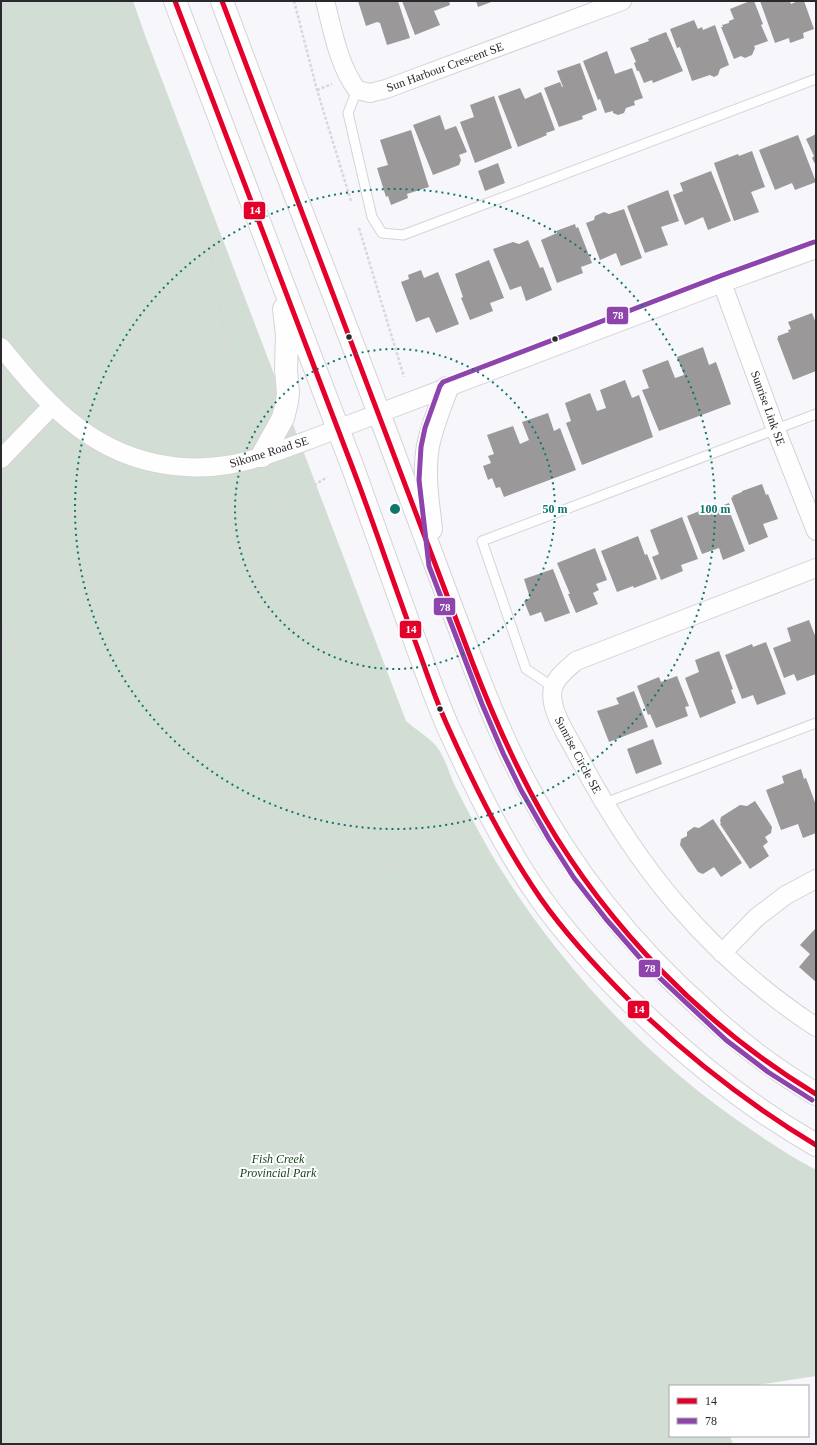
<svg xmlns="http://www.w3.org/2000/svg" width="817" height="1445" viewBox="0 0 817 1445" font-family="'Times New Roman',serif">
<rect width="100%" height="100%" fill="#f7f6fb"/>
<path fill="#d2ddd3" d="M1 1H133L146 38 406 721C414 728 431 739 437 747 445 758 449 772 454 784 470 815 486 847 505 876 570 977 653 1064 753 1131 773 1145 794 1158 816 1170V1376L750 1386H670V1436H730L733 1444H1Z"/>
<path fill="#9a9899" d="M358 1H398L410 38 387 45 380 23 377 22 366 26Z
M402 1H449L450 5 434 11 440 25 415 35Z
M476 1H494L478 7Z
M750 1H754L763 24 761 25 768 41 754 46 755 48 752 55 745 58 741 56 734 59 721 27H723L722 25 729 23V21L734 19 730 9Z
M760 1H790L791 4 798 1H804L814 29 803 33 804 38 790 43 789 38 775 43Z
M694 20 698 29 702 27 703 30 715 25 729 65 720 69 718 75 714 77 710 75 692 81 680 47 677 48 670 29Z
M666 32 683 71 653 83 652 80 644 83 639 71H637L634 63 636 62 630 48 649 41 648 39Z
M607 51 615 74 632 68 643 98 634 101 635 105 626 108 624 113 618 115 613 113V111L605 113 600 99 598 100 583 61Z
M580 63 597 110 582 116 583 119 559 127 544 88 560 82 562 87H563L557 71Z
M520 88 525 99 541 92 555 130 546 133 547 135 540 138 518 147 498 96Z
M494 96 512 148 475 163 460 122 474 117 470 105Z
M440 115 445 130 456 126 467 152 459 155 461 160 459 165 433 175 413 125Z
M411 130 429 187 407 194 408 198 391 205 388 196 386 197 377 168 388 165 380 140Z
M816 134V166L812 158 814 156 806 139Z
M798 135 816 182 795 190 792 183 775 190 759 150Z
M752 151 765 187 751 192 759 212 734 221 714 163 738 154 739 156Z
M498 163 505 183 485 191 478 171Z
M711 171 731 221 708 230 703 217 685 225 673 195 683 191 680 183Z
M668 190 679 221 661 227 668 245 645 253 627 206Z
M624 209 642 258 621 266 616 253 600 260 586 223 594 220 595 216 604 212 609 214Z
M575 224 576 228 578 227 592 263 581 267 583 273 557 283 541 240 557 233 556 231Z
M528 240 540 268 543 267 552 290 526 301 521 286 510 290 493 249 513 242 519 244Z
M489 260 504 298 490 303 493 311 470 320 461 298 463 297 455 274Z
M421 270 424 278 438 272 459 324 436 333 429 317 416 322 401 282 409 279 408 275Z
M812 313 816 323V371L793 380 777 338H778V336L789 332 788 330 791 329 788 322Z
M703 347 709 365 716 362 731 404 659 431 642 390 649 388 642 370 668 360 675 378 684 375 677 357Z
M625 380 632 398 639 395 653 437 582 465 566 423 571 421 565 403 590 393 597 411 606 408 600 390Z
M548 413 554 431 560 428 576 470 504 497 500 487 496 488 492 478 488 480 483 466 491 463 488 456 494 454 487 435 513 426 520 444 529 440 522 422Z
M762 484 766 495 768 494 778 519 763 524 768 537 749 545 731 498 733 497 732 496 742 492V491Z
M729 503 731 509 729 510 745 551 723 560 719 548 702 554 687 516 707 508 708 511Z
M682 517 698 559 681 565 683 571 661 580 652 557 659 554 650 530Z
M638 536 645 555 647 554 657 579 634 588 633 586 617 592 601 551Z
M595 548 607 580 596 584 599 590 593 593 598 604 576 613 568 594H570L557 563Z
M553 569 570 613 545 622 541 612 530 616 524 601 530 598 524 579Z
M809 620 816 638V674L797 681 794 674 784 678 773 648 791 641 787 628Z
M766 642 786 694 757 705 753 695 742 699 725 655 752 644 753 647Z
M719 651 733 689 731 690 736 703 700 718 685 678 699 672 695 660Z
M677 676 689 706 685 707 688 716 656 728 650 714 648 715 637 686 659 677 661 682Z
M634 691 648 727 609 742 597 711 619 704 616 698Z
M653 739 662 764 636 774 627 749Z
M801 769 804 779 806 778 816 805V833L803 838 798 824 781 830 766 790 784 783 782 776Z
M755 801 772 827 771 833 765 837 768 842 763 846 769 856 750 869 720 824 721 823 720 821 721 817 740 805 747 806Z
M713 819 742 863 721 877 714 867 703 874 698 872 680 845 681 839 687 836V832L694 827 699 828Z
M816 928V982L799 967 810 954 800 945Z"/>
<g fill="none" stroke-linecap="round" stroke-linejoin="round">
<defs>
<path id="service" d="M357 90 348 113 372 217 382 233 403 235 816 79
M553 687 526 669 482 541 816 414
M605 803 816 723"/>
<path id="minor" d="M325 1C333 31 338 64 357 90L370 93 386 89 622 1
M722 283 776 430 816 531
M1 347C44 400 85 448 155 463 179 468 203 469 227 465 254 461 280 450 306 441L722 283 816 249
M1 459 52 406
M816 568 576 661C568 668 556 677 553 688 548 708 567 735 576 752 636 867 707 955 816 1027
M722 953 757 917 786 895 816 879"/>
<path id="secondary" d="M175 1C233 157 295 312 353 468 372 521 391 574 410 627 422 660 434 695 448 727 475 786 504 847 541 899 566 934 595 966 625 996 683 1054 746 1105 816 1145
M222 1C274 143 330 283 383 424 408 490 433 556 457 622 478 677 499 734 527 786 572 871 632 946 704 1010 738 1042 775 1070 816 1094
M262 456 283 418 287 402 288 393 286 370 287 335 284 309
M431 529C428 502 423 473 428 446 432 426 440 407 447 388"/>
</defs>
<use href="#service" stroke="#d4d3d7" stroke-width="11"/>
<use href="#minor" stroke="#d4d3d7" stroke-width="20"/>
<use href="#secondary" stroke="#d4d3d7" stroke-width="24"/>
<path stroke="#d8d7d9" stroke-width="2.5" stroke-dasharray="3 2" stroke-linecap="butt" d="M122 1 190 180 201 214 215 273 240 443
M294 1 317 90 351 201
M317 90 332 84
M359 228 404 377
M246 481 253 511
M1 489C26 508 47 510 77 515 108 520 140 524 171 522 184 522 197 519 210 517 255 512 289 503 327 477
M1 634 12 632 26 626 104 584 207 549 261 527 274 519 289 504 290 499
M1 635 52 664 82 684 99 701 157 748 205 780 245 802 347 854 366 861 386 866 432 874 448 883 476 888 487 893H503"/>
<use href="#service" stroke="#fefefe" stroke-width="9"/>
<use href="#minor" stroke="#fefefe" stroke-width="18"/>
<use href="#secondary" stroke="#fefefe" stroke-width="22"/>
<defs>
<path id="bus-1" d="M175 1C233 155 293 308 350 461 372 518 391 576 412 633 424 664 434 697 448 727 475 787 504 846 541 899 567 936 598 969 630 1001 687 1056 748 1104 816 1145
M222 1 473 664C493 716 516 768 544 817 608 927 706 1028 816 1094"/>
<path id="bus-2" d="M812 1100 768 1072 726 1040 647 966 606 919 574 878 549 839 521 790 503 753 482 704 429 566 419 480 421 447 425 428 440 386 443 382 720 276 814 242"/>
</defs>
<use href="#bus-1" stroke="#fff" stroke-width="8"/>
<use href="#bus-2" stroke="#fff" stroke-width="8"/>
<use href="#bus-1" stroke="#e4002b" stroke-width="5"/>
<use href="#bus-2" stroke="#8e44ad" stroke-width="5"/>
</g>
<g fill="none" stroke="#0f766e" stroke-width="2" stroke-dasharray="2 4">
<circle cx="395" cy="509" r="160"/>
<circle cx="395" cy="509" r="320"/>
</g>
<g fill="#2a292d" stroke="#fff" stroke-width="1.5">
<circle cx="349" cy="337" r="3.5"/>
<circle cx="555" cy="339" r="3.5"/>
<circle cx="440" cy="709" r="3.5"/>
</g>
<g text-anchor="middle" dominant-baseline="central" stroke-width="4" stroke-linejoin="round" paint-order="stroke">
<g font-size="12" fill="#2a292d" stroke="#fff">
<text transform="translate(445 67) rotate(-20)">Sun Harbour Crescent SE</text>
<text transform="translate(768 408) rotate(70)">Sunrise Link SE</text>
<text transform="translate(269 452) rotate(-17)">Sikome Road SE</text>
<text transform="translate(578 755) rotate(62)">Sunrise Circle SE</text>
</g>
<g font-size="12" font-style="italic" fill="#0f3e11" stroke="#fff">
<text x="278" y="1159">Fish Creek<tspan x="278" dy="14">Provincial Park</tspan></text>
</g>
</g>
<circle cx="395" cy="509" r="6" fill="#0f766e" stroke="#fff" stroke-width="2"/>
<g font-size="12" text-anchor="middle" font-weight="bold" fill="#0f766e" stroke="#fff" stroke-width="4" stroke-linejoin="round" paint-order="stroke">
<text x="555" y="513">50 m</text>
<text x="715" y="513">100 m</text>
</g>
<g stroke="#fff" stroke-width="1.5">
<rect x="243" y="201" width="23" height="19" rx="4" fill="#e4002b"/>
<rect x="606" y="306" width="23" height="19" rx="4" fill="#8e44ad"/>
<rect x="433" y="597" width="23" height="19" rx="4" fill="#8e44ad"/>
<rect x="399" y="620" width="23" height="19" rx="4" fill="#e4002b"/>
<rect x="638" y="959" width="23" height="19" rx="4" fill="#8e44ad"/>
<rect x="627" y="1000" width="23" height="19" rx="4" fill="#e4002b"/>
</g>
<g font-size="11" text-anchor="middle" font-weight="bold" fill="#fff">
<text x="255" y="214">14</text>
<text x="618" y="319">78</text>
<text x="445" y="611">78</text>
<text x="411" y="633">14</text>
<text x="650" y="972">78</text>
<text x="639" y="1013">14</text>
</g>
<rect width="817" height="1445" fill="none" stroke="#2a292d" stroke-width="4"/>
<rect x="669" y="1385" width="140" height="52" fill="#ffffff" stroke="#aaa9ab"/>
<rect x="677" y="1398" width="20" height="6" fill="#e4002b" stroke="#aaa9ab"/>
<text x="705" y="1405" font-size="12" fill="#2a292d">14</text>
<rect x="677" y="1418" width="20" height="6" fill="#8e44ad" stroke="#aaa9ab"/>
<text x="705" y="1425" font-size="12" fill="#2a292d">78</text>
</svg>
